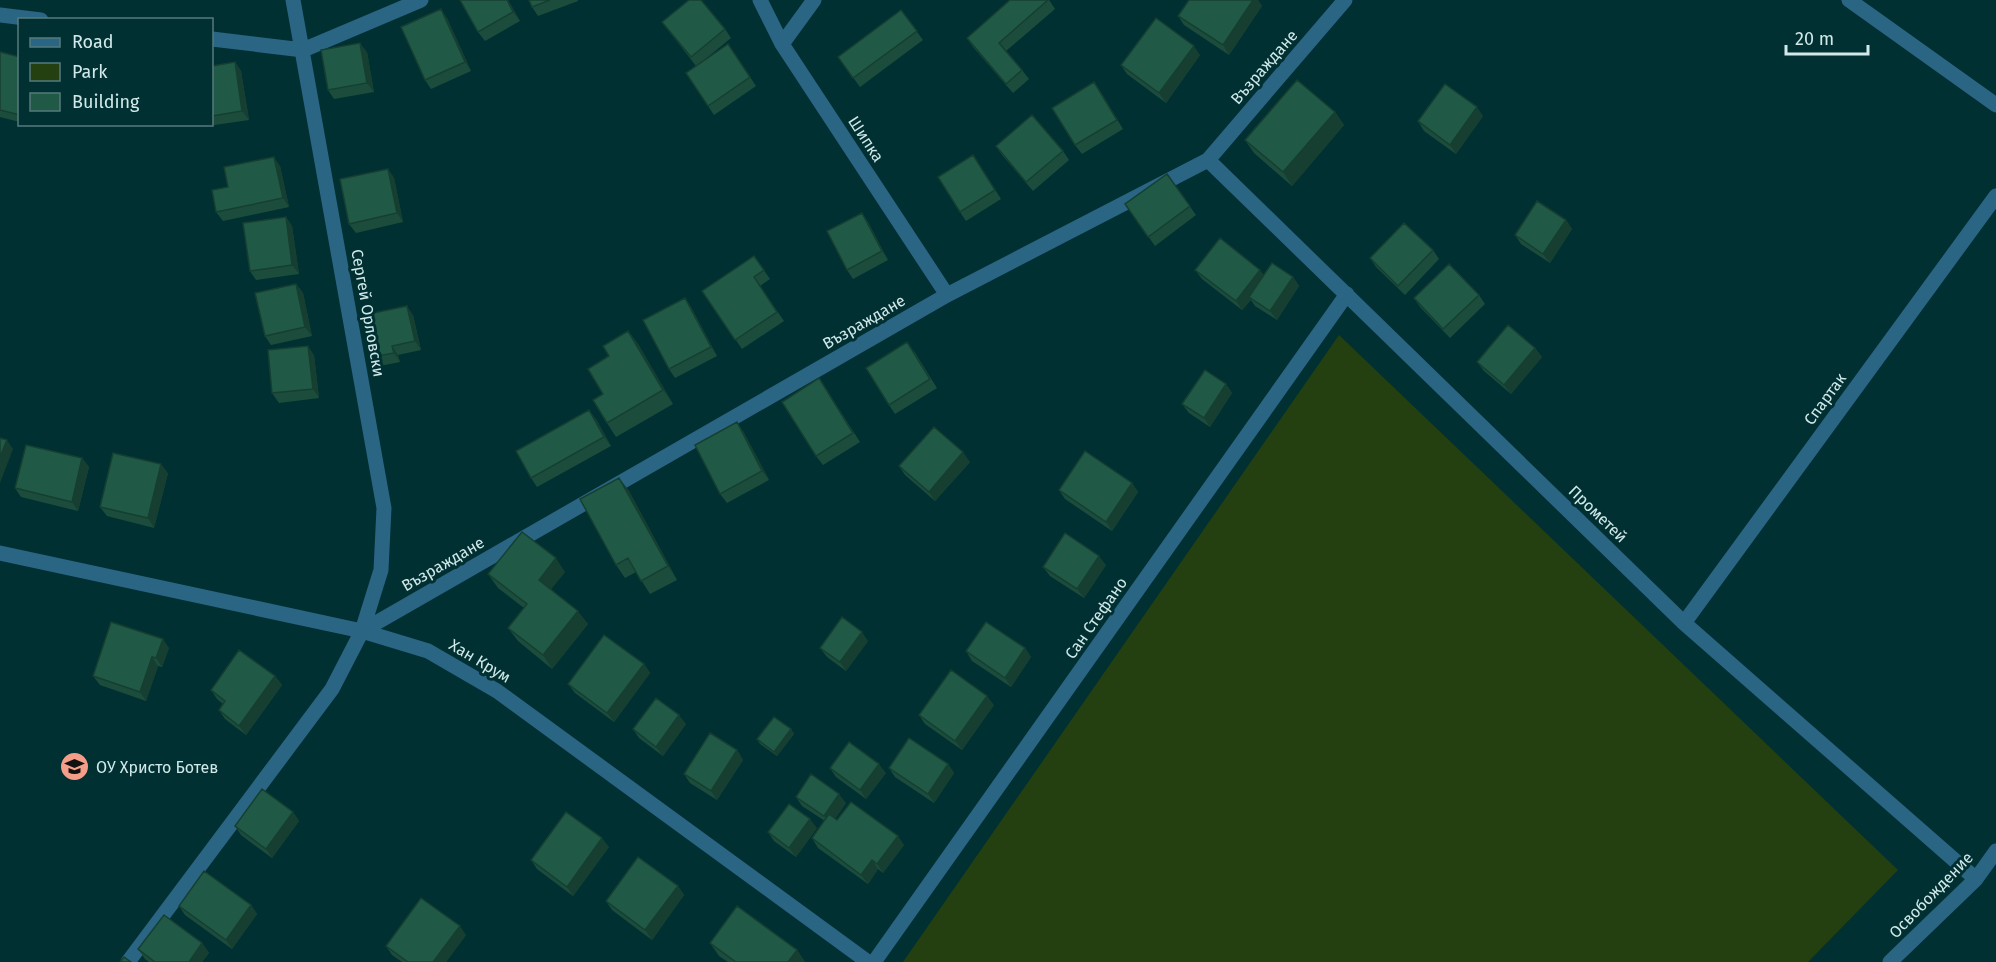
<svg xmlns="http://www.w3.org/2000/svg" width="1996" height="962" viewBox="0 0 1996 962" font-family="'Fira Sans',sans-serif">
<rect width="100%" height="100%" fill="#013033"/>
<path fill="#254010" d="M1339 335 1898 870 1808 962H903Z"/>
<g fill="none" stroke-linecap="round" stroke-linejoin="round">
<path stroke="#2a6584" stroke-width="15" d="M760 0 782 44 947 295
M1849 0 1996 105
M0 15 41 20
M212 39 303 50 421 0
M782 44 814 0
M1208 160 1684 623 1976 879
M0 553 362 631 428 651 497 691 868 962
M1684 623 1996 196
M362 631 947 295 1208 160 1345 0
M128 962 332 689 362 631 381 570 384 508 293 0
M874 962 1347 294
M1890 962 1976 879 1996 851"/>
</g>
<path fill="#1c4d3c" d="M460 0H508L520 21 485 41 478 32Z
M529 0H578V1L538 16 532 7Z
M1010 0H1049L1055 9 1006 51 1022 70 1029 79 1013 93 973 47 967 38Z
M1189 0H1258L1262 6 1229 55 1184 25 1178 16Z
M901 10 923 40 860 87 838 57Z
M447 18 471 71 431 89 425 80Z
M662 22 725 29 731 38 703 61 728 44 756 86 714 115 686 73 696 66Z
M0 52 20 57V122L0 117Z
M367 52 374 92 334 99 328 90Z
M1200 55 1166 103 1127 74 1121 65Z
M235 62 241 71 249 120 208 126 206 124H212V66Z
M1100 91 1123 129 1082 154 1075 145Z
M1335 112 1344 125 1292 186 1254 153 1245 140Z
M1483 116 1456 154 1424 131 1418 121Z
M996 146 1063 151 1069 160 1033 191 1002 155Z
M973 155 1001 199 966 221 960 212Z
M280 166 289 207 223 221 216 212 228 187Z
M388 169 394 178 403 222 356 233 349 224Z
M1167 174 1196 215 1155 246 1125 204Z
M862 213 868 222 888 260 853 279 847 270Z
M286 217 292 226 299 274 256 280 250 271Z
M1566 220 1572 229 1550 263 1521 244 1515 235Z
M1433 250 1439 259 1405 295 1376 267 1370 258Z
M754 256 770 279 760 286 784 321 742 349 702 291Z
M1195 270 1293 277 1299 286 1277 320 1255 306 1251 300 1242 310 1202 279Z
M296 284 303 293 312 336 271 345 265 336Z
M1479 295 1485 304 1450 338 1420 307 1414 298Z
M685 298 691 307 717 356 675 378 669 369Z
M413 315 421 350 398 355 400 362 380 366 373 357Z
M628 331 638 344 673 404 616 437 607 423 609 356Z
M1535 348 1542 357 1511 394 1484 371 1477 362Z
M914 351 937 388 895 414 889 405Z
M314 355 319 398 279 403 272 393Z
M819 378 860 442 823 465 816 456Z
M1226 384 1232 393 1210 427 1189 413 1182 404Z
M596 419 611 446 537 487 531 478Z
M743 431 769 480 727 503 720 494Z
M82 458 89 467 78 511 21 497 15 488Z
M970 462 935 501 905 475 899 466Z
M168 473 154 528 107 516 100 507Z
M619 478 629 491 677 580 650 594 636 572 625 578 616 565Z
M1132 483 1138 492 1112 531 1065 499 1059 490Z
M1106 565 1084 598 1050 576 1043 567Z
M565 572 551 589 588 624 552 669 518 641 508 628 524 608 498 588 488 574Z
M868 641 846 671 827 657 820 648Z
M169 648 162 667 158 666 146 701 100 685 93 676Z
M1025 648 1031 657 1011 687 972 661 966 651Z
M644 664 650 673 614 722 575 693 568 684Z
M275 676 282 685 246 735 225 719 219 710 223 704 217 699 211 690Z
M994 705 962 750 925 724 919 715Z
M686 724 663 756 639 738 633 729Z
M791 729 794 734 777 756 760 744 757 739Z
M737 750 743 760 717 800 690 783 684 774Z
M948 764 954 773 934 803 895 777 889 768Z
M830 768 886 773 866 799 836 777Z
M796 797 846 803 835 819 837 820 904 845 883 873 878 869 868 884 818 848 812 838 825 821 802 806Z
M293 812 299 821 272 858 241 835 235 826Z
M817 828 796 857 774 841 768 832Z
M609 847 573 896 537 869 531 860Z
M678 886 684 895 652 940 612 910 606 901Z
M251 905 257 914 232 949 185 915 179 906Z
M466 935 446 962H402L392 955 386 946Z
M202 943 209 953 202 962H149L145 959 138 949Z
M710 943 797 950 805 962H728L719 956Z"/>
<path fill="#163f31" d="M507 0H508L520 21 513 12Z
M1253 0H1258L1262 6 1229 55 1223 45Z
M441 9 447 18 471 71 465 62Z
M360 43 367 52 374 92 367 83Z
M1194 46 1200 55 1166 103 1159 93Z
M235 62 241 71 249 120 242 111Z
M1094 82 1100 91 1123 129 1117 120Z
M1477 107 1483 116 1456 154 1450 145Z
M1335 112 1344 125 1292 186 1283 172Z
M274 157 280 166 289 207 283 198Z
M388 169 394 178 403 222 397 213Z
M862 213 868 222 888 260 882 251Z
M286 217 292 226 299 274 292 265Z
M1566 220 1572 229 1550 263 1543 254Z
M1260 270 1267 279 1249 297 1251 300 1242 310 1236 301Z
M1293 277 1299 286 1277 320 1270 311Z
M296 284 303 293 312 336 305 327Z
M685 298 691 307 717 356 711 347Z
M407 306 413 315 421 350 415 341Z
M628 331 638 344 673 404 663 390Z
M308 346 314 355 319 398 313 389Z
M392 346 398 355 400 362 394 353Z
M1535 348 1542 357 1511 394 1504 385Z
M1226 384 1232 393 1210 427 1204 418Z
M589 410 596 419 611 446 604 437Z
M737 422 743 431 769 480 762 471Z
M7 440 13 449 0 483V457Z
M963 452 970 462 935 501 929 492Z
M82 458 89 467 78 511 72 502Z
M161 464 168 473 154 528 148 518Z
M619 478 629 491 677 580 668 566Z
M1132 483 1138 492 1112 531 1106 522Z
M1099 556 1106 565 1084 598 1077 589Z
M556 558 565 572 548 593 539 580Z
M578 611 588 624 552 669 543 655Z
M862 632 868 641 846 671 840 662Z
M163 639 169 648 162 667 156 658Z
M1025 648 1031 657 1011 687 1005 678Z
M152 657 158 666 146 701 140 692Z
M644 664 650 673 614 722 607 713Z
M275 676 282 685 246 735 239 726Z
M987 696 994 705 962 750 955 741Z
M679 715 686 724 663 756 656 747Z
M791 729 794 734 777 756 774 752Z
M737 750 743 760 717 800 711 791Z
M879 764 886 773 866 799 860 790Z
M948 764 954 773 934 803 928 794Z
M839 794 846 803 831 825 824 816Z
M293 812 299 821 272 858 266 849Z
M810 819 817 828 796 857 789 848Z
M898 836 904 845 883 873 877 864Z
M602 838 609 847 573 896 567 887Z
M872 860 878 869 868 884 861 875Z
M678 886 684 895 652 940 645 930Z
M251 905 257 914 232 949 226 940Z
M460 926 466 935 446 962H433Z
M202 943 209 953 202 962H189Z
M797 950 805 962H788Z"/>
<path fill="#205a46" stroke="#163f31" stroke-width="1.5" d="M460 0H507L513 12 478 32Z
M529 0H550L532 7Z
M689 0H701L725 29 691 57 662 22Z
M1010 0H1048L999 43 1022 70 1006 84 967 38Z
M1189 0H1253L1223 45 1178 16Z
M441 9 465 62 425 80 401 27Z
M901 10 917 31 853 78 838 57Z
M1156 18 1194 46 1159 93 1121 65Z
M360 43 367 83 328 90 321 50Z
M728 44 750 77 708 106 686 73Z
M0 52 20 57V115L0 110Z
M235 62 242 111 212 116V66Z
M1297 80 1335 112 1283 172 1245 140Z
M1094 82 1117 120 1075 145 1052 108Z
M1445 84 1477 107 1450 145 1418 121Z
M1032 115 1063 151 1026 182 996 146Z
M973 155 995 190 960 212 938 177Z
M274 157 283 198 216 212 212 190 228 187 224 167Z
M388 169 397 213 349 224 340 179Z
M1167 174 1190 206 1148 237 1125 204Z
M1537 201 1566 220 1543 254 1515 235Z
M862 213 882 251 847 270 827 231Z
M286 217 292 265 250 271 243 223Z
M1404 223 1433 250 1398 286 1370 258Z
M1220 238 1260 270 1236 301 1195 270Z
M754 256 764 270 754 277 777 312 735 340 702 291Z
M1272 263 1293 277 1270 311 1249 297Z
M1449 264 1479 295 1443 329 1414 298Z
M296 284 305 327 265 336 255 293Z
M685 298 711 347 669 369 643 320Z
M407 306 415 341 392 346 394 353 373 357 364 315Z
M1508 325 1535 348 1504 385 1477 362Z
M628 331 663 390 607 423 593 400 603 394 588 369 609 356 603 346Z
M907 342 930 379 889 405 866 368Z
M308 346 313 389 272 393 268 350Z
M1205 370 1226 384 1204 418 1182 404Z
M819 378 853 433 816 456 782 402Z
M589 410 604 437 531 478 516 451Z
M737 422 762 471 720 494 695 445Z
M934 427 963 452 929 492 899 466Z
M0 438 7 440 0 457Z
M26 445 82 458 72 502 15 488Z
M1085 451 1132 483 1106 522 1059 490Z
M113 453 161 464 148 518 100 507Z
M619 478 668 566 641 581 628 558 616 565 580 499Z
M522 532 556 558 539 580 578 611 543 655 508 628 527 604 488 574Z
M1065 533 1099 556 1077 589 1043 567Z
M842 617 862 632 840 662 820 648Z
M111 622 163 639 156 658 152 657 140 692 93 676Z
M986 622 1025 648 1005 678 966 651Z
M604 635 644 664 607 713 568 684Z
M239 650 275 676 239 726 219 710 225 701 211 690Z
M951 670 987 696 955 741 919 715Z
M656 698 679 715 656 747 633 729Z
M774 717 791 729 774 752 757 739Z
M710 733 737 750 711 791 684 774Z
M909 738 948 764 928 794 889 768Z
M849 742 879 764 860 790 830 768Z
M811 774 839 794 824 816 796 797Z
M262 789 293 812 266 849 235 826Z
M851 802 898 836 877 864 872 860 861 875 812 838 829 814 837 820Z
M789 804 810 819 789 848 768 832Z
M566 812 602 838 567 887 531 860Z
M638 857 678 886 645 930 606 901Z
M204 871 251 905 226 940 179 906Z
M421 898 460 926 433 962H408L386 946Z
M737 906 797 950 788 962H736L710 943Z
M164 915 202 943 189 962H155L138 949Z
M124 957 131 962H120Z"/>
<defs>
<symbol id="school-disc" viewBox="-11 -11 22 22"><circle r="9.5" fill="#f49e89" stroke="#013033"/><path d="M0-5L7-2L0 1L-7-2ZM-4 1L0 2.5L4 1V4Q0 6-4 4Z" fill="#111"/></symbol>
</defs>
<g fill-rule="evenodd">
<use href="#school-disc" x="58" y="750" width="33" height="33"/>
</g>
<g text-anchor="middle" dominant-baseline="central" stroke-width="6" stroke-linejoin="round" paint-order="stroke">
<g font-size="16" fill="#d2e9ea" stroke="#013033">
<text transform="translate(1264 67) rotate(-49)">Възраждане</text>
<text transform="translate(866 139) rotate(57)">Шипка</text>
<text transform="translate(368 313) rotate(80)">Сергей Орловски</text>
<text transform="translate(864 322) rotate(-30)">Възраждане</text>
<text transform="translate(1825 399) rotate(-54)">Спартак</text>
<text transform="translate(1598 514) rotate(44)">Прометей</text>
<text transform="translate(443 564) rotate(-30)">Възраждане</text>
<text transform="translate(1096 618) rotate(-55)">Сан Стефано</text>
<text transform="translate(480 661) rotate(31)">Хан Крум</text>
<text transform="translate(1931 895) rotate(-46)">Освобождение</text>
</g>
<g font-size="16" fill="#d2e9ea" stroke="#013033" text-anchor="start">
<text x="96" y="767">ОУ Христо Ботев</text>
</g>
</g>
<rect x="18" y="18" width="195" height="108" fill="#013033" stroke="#557a7c" stroke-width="1.5"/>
<rect x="30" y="38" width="30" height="9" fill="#2a6584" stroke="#557a7c" stroke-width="1.5"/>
<text x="72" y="48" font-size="18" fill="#d2e9ea">Road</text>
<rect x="30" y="63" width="30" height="18" fill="#254010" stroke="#557a7c" stroke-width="1.5"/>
<text x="72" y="78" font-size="18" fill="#d2e9ea">Park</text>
<rect x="30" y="93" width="30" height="18" fill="#205a46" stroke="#557a7c" stroke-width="1.5"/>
<text x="72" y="108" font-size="18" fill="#d2e9ea">Building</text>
<path d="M1786 45v9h82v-9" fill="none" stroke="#d2e9ea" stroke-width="3"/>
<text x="1795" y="45" font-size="18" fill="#d2e9ea" stroke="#013033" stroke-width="4.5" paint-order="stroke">20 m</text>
</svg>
